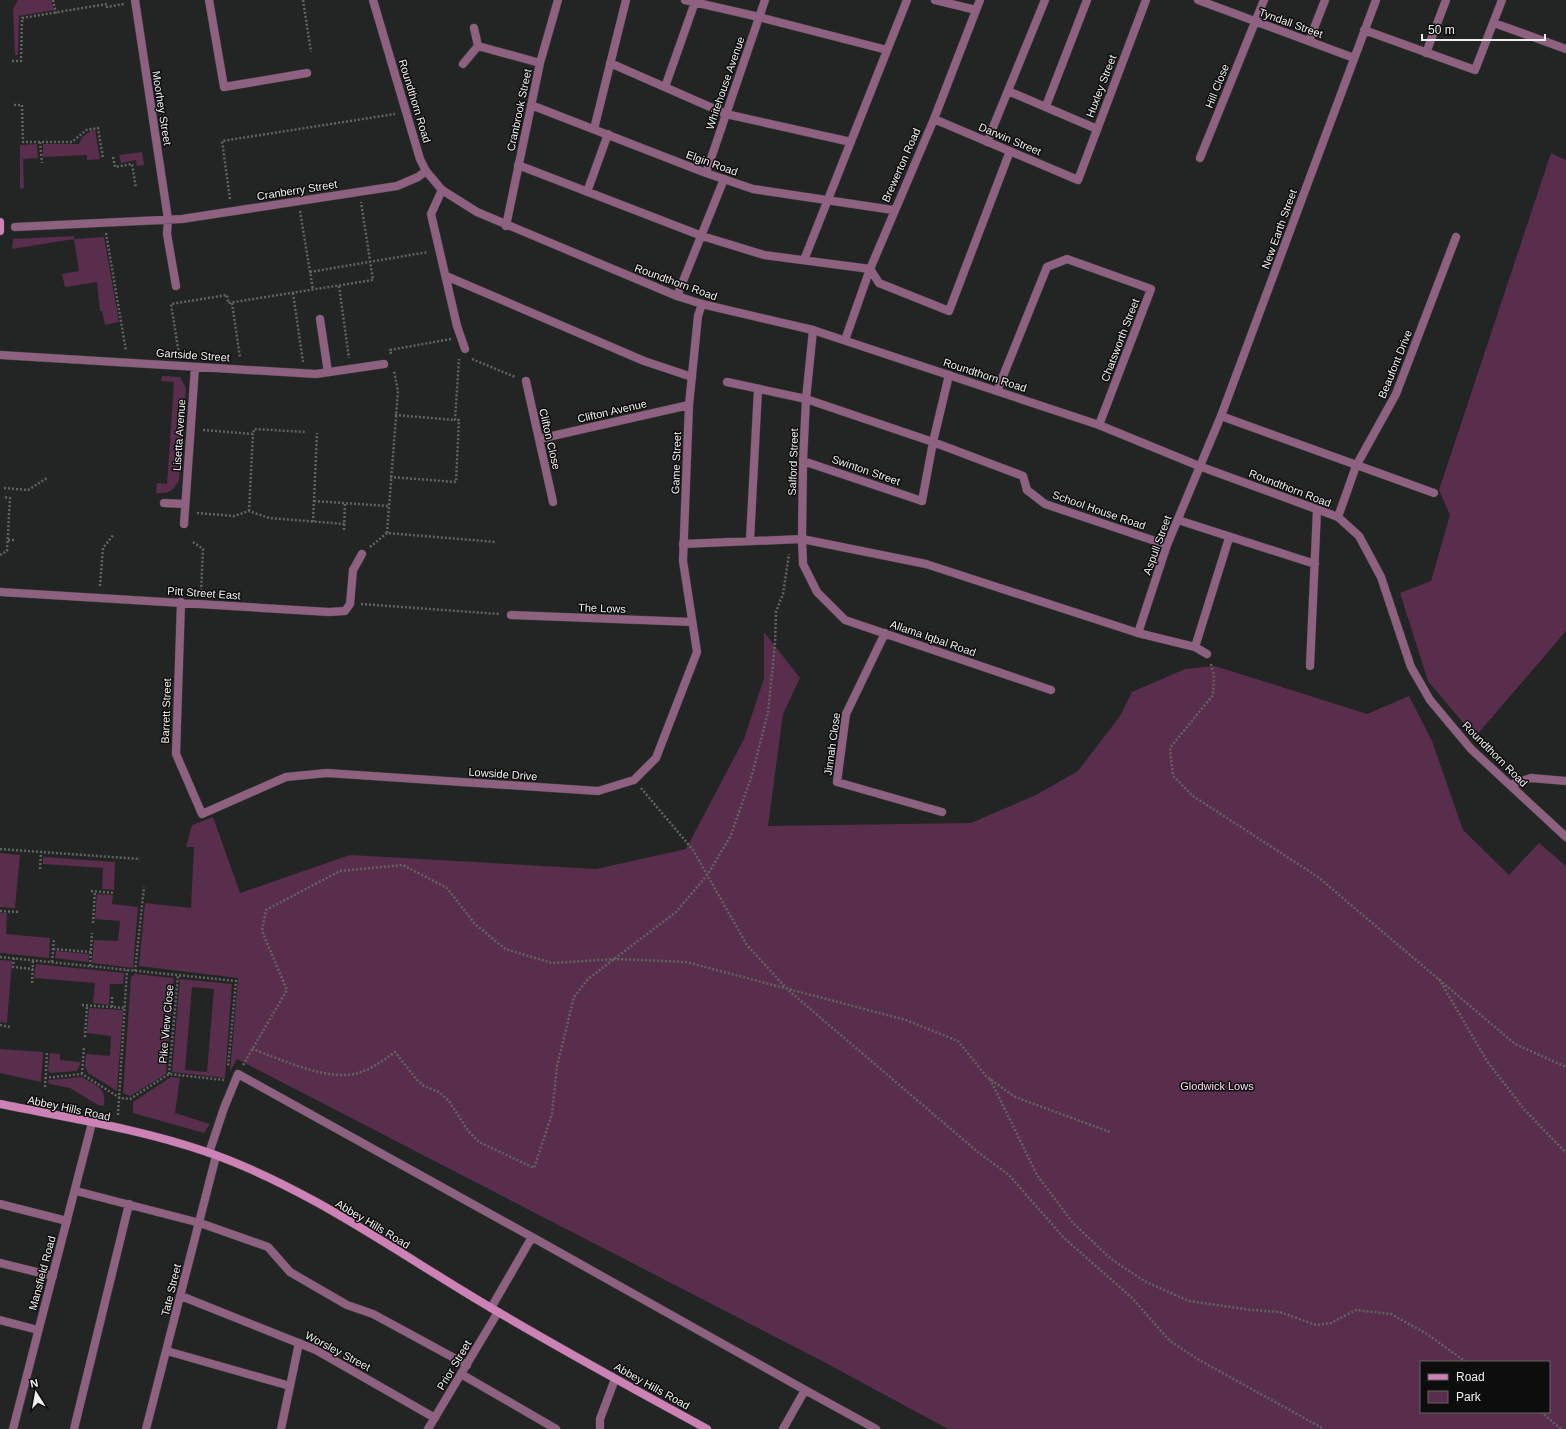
<svg xmlns="http://www.w3.org/2000/svg" width="1566" height="1429" viewBox="0 0 1566 1429" font-family="Arial,sans-serif">
<rect width="100%" height="100%" fill="#222523"/>
<path fill="#592d4c" fill-rule="evenodd" d="M18 0H51L54 10 19 16 18 55H15L13 9Z
M92 130H95L100 159 87 160V155L43 157V144H79L82 137Z
M37 144 38 158 23 159 24 188 20 189V145Z
M142 152 144 165 137 166 136 160 121 163 119 155Z
M1551 153 1566 160V631L1475 737 1428 681 1400 593 1431 581 1450 515 1439 490Z
M74 236V239L104 237 119 322 105 325 102 311H100L97 282 65 287 62 274 79 271 74 239 12 249 13 239Z
M162 376 180 377 186 388 179 480C173 491 169 494 156 493L157 483 167 484 174 382 161 381Z
M764 632 800 678 783 714 768 826 971 823 1036 795 1078 771 1120 716 1132 692 1185 669 1215 666 1367 714 1409 696 1432 741 1463 830 1509 875 1539 843 1566 866V1429H948L822 1361 237 1059 230 1072 238 978 139 966 145 903 191 908 194 847H186L192 825 213 817 240 893 350 855 596 869 686 849 744 739 764 678ZM1421 1362H1549V1412H1421Z
M0 853 20 855 15 908 0 907Z
M43 857 115 862 114 890 102 889 103 868 43 864Z
M97 894 113 895 112 904 138 907 133 968 92 963 94 940 118 941 120 921 95 919Z
M0 913H7L6 934 50 938 49 958 0 953Z
M56 951 89 954 88 962 55 958Z
M0 960 12 961 7 1023 0 1022Z
M36 964 124 973 123 984H110L109 1005 93 1003 95 983 34 978Z
M135 974 174 978 166 1074 130 1096 123 1093 131 977Z
M180 979 232 984 225 1078 172 1072ZM192 987 214 989 207 1072 185 1070Z
M89 1008 123 1010 117 1091 88 1073 85 1066 86 1054 110 1056 111 1036 87 1033Z
M0 1049 43 1052 41 1082 0 1073Z
M50 1053 60 1054V1060L81 1062 77 1071 50 1073 48 1070Z
M82 1077C96 1086 107 1087 104 1106L98 1105 70 1088 49 1084 48 1080Z
M171 1077 180 1078 175 1113 210 1124 204 1133 133 1113V1102Z"/>
<g fill="none" stroke-linecap="round" stroke-linejoin="round">
<defs>
<path id="service" d="M685 0 759 17 887 50
M1309 41 1325 0
M1426 53 1446 0
M610 63 726 114 851 142
M665 87 695 2
M1008 91 1097 129
M1046 106 1087 0
M594 129 626 0
M987 142 1045 0
M518 165 702 236 764 255 870 269 879 283 949 311 1010 151
M442 190 431 214 457 326 465 349
M587 192 608 134
M804 260 907 0
M446 276 644 361 692 377
M677 296 724 179
M320 319 328 372
M727 382 806 399 933 442 1023 476 1027 490
M1221 416 1434 493
M922 501 933 442 949 375
M1178 520 1315 564
M750 540 758 389
M683 544 802 539 926 564 1138 633 1195 647 1207 654
M1195 647 1229 538
M1310 666 1317 510
M1510 785 1531 778 1566 781
M209 1153 224 1108 238 1074 532 1237 491 1308
M76 1191 200 1223 268 1247 290 1272 347 1305 373 1314 467 1365
M0 1204 67 1221
M532 1237 805 1390 783 1429
M0 1320 38 1330
M167 1351 290 1386
M461 1374 556 1429
M805 1390 876 1429
M74 1429 129 1204
M281 1429 299 1343"/>
<path id="minor" d="M135 0 168 219 167 234 176 286
M209 0 224 87 307 73
M935 0 976 10
M1198 0 1354 58
M1494 23 1566 49
M1364 30 1475 70 1502 0
M478 46 540 63
M463 64 478 46 474 28
M531 105 706 173 753 189 893 210
M934 119 1078 180 1146 0
M1200 158 1264 0
M706 173 765 0
M506 226 540 63 558 0
M15 227 182 219 397 186 418 177 426 171
M813 330 806 399 803 461 802 539 803 564 817 592 845 620 1051 690
M845 340 870 269 934 119 980 0
M0 355 316 374 384 364
M526 381 553 502
M997 391 1047 267 1067 259 1151 289 1099 425
M539 439 689 405
M803 461 922 501
M1027 490 1045 504 1167 545
M164 503 185 504
M1338 517 1356 466 1396 394 1456 237
M184 524 195 367
M0 592 329 612 345 611 350 604 353 570 362 554
M181 602 176 754 202 814 286 777 327 773 598 791 634 780 656 758 697 652 683 561 689 405 698 316 702 304
M511 615 692 622
M885 633 846 714 837 782 942 812
M1138 633 1167 545 1221 416 1376 0
M0 1263 53 1276
M181 1296 316 1350 435 1418
M13 1429 92 1123
M146 1429 216 1156
M428 1429 498 1312
M600 1429V1419L615 1379"/>
<path id="tertiary" d="M373 0 420 159 426 171 442 190 477 212 677 296 702 304 813 330 1099 425 1199 466 1338 517 1359 536 1381 577 1411 667 1430 700 1471 749 1566 837"/>
<path id="secondary" d="M0 222V231
M0 1104C69 1118 141 1129 207 1152 299 1184 381 1241 463 1291 543 1340 625 1384 707 1429"/>
</defs>
<use href="#service" stroke="#3f413f" stroke-width="9"/>
<use href="#minor" stroke="#3f413f" stroke-width="9"/>
<use href="#tertiary" stroke="#3f413f" stroke-width="9"/>
<use href="#secondary" stroke="#3f413f" stroke-width="9"/>
<path stroke="#616462" stroke-width="2.5" stroke-dasharray="2 2" stroke-linecap="butt" d="M53 0 56 14
M303 0 311 52
M12 61H21L22 18 107 4V7L124 4
M14 105H22L23 142H72L86 130 98 128 103 158
M40 142 42 163
M113 157 115 167 132 164 136 188
M230 199 222 141 395 114
M300 211 313 290
M106 233 126 351
M310 272 428 252
M339 286 349 358
M293 293 303 362
M232 303 240 358
M179 354 171 304 227 295 228 303 373 280 361 202
M391 354 390 350 451 339
M472 359 515 377
M395 415 455 420
M203 430 253 434 254 429 306 432
M390 477 456 482 459 420H455L459 359
M4 488 28 490 47 478
M314 501 388 506
M249 511 253 434
M197 513 234 516 249 511 269 518 345 524
M313 522 317 433
M344 530 345 503
M387 533 398 391 394 371
M8 540H15
M193 542 203 549 201 592
M370 547 387 533 496 542
M0 555 7 551 10 498 3 497
M100 586 103 548 114 534
M361 604 499 614
M1211 664 1214 675 1213 695 1170 748 1173 776 1193 796 1318 877 1515 1044 1566 1067
M641 788 693 850 747 945 788 990 979 1153 1009 1175 1064 1238 1131 1297 1170 1341 1201 1361 1324 1429
M0 849 140 859
M40 869 41 852
M91 891 115 893
M0 911 19 912
M93 923 95 891
M53 949 91 952
M0 957 236 981 228 1067
M14 958 13 967 33 969
M52 962 54 938
M90 966 92 933
M135 971 144 887
M1439 979 1487 1061 1523 1108 1566 1153
M32 983 33 960
M82 1005 125 1008
M112 1007V997
M0 1025 10 1027
M85 1037 87 1006
M252 1049C281 1059 328 1082 358 1073 372 1069 384 1060 395 1052L417 1080 424 1086 439 1092 449 1101 468 1131 479 1142 534 1168 552 1114 557 1066 574 997 588 979 676 912 708 874 731 835 752 775 768 712 775 644 776 612 783 594 789 554
M243 1065 287 990 262 931 266 910 340 871 403 865 447 888 475 924 505 949 552 963 616 959 686 962 906 1020 958 1041 986 1076 1015 1097 1110 1132
M82 1074 84 1047
M169 1074 178 976
M45 1078 82 1074 120 1098 130 1099 169 1074 224 1080
M990 1079 1037 1175 1073 1223 1111 1259 1146 1282 1189 1301 1251 1310 1280 1312 1316 1325 1331 1323 1356 1310 1391 1314 1427 1334 1466 1362
M45 1087 47 1053
M118 1115 127 970
M1541 1412 1561 1429"/>
<use href="#service" stroke="#8f6180" stroke-width="8"/>
<use href="#minor" stroke="#8f6180" stroke-width="8"/>
<use href="#tertiary" stroke="#8f6180" stroke-width="8"/>
<use href="#secondary" stroke="#cd82b6" stroke-width="8"/>
</g>
<g text-anchor="middle" dominant-baseline="central" stroke-width="3" stroke-linejoin="round" paint-order="stroke">
<g font-size="11" fill="#eeefee" stroke="#0d0d0d">
<text transform="translate(1291 23) rotate(20)">Tyndall Street</text>
<text transform="translate(725 83) rotate(-71)">Whitehouse Avenue</text>
<text transform="translate(1101 86) rotate(-69)">Huxley Street</text>
<text transform="translate(1217 86) rotate(-68)">Hill Close</text>
<text transform="translate(415 101) rotate(73)">Roundthorn Road</text>
<text transform="translate(162 108) rotate(81)">Moorhey Street</text>
<text transform="translate(519 110) rotate(-78)">Cranbrook Street</text>
<text transform="translate(1010 139) rotate(23)">Darwin Street</text>
<text transform="translate(712 163) rotate(20)">Elgin Road</text>
<text transform="translate(901 165) rotate(-66)">Brewerton Road</text>
<text transform="translate(297 190) rotate(-9)">Cranberry Street</text>
<text transform="translate(1279 229) rotate(-70)">New Earth Street</text>
<text transform="translate(676 282) rotate(20)">Roundthorn Road</text>
<text transform="translate(1120 340) rotate(-69)">Chatsworth Street</text>
<text transform="translate(193 355) rotate(4)">Gartside Street</text>
<text transform="translate(1395 364) rotate(-68)">Beaufont Drive</text>
<text transform="translate(985 375) rotate(18)">Roundthorn Road</text>
<text transform="translate(612 411) rotate(-13)">Clifton Avenue</text>
<text transform="translate(179 435) rotate(-86)">Lisetta Avenue</text>
<text transform="translate(550 439) rotate(77)">Clifton Close</text>
<text transform="translate(793 462) rotate(-88)">Salford Street</text>
<text transform="translate(676 463) rotate(-88)">Game Street</text>
<text transform="translate(866 470) rotate(19)">Swinton Street</text>
<text transform="translate(1290 488) rotate(21)">Roundthorn Road</text>
<text transform="translate(1099 510) rotate(19)">School House Road</text>
<text transform="translate(1157 545) rotate(-70)">Aspull Street</text>
<text transform="translate(204 593) rotate(4)">Pitt Street East</text>
<text transform="translate(602 608) rotate(2)">The Lows</text>
<text transform="translate(933 638) rotate(19)">Allama Iqbal Road</text>
<text transform="translate(166 711) rotate(-88)">Barrett Street</text>
<text transform="translate(832 744) rotate(-82)">Jinnah Close</text>
<text transform="translate(1495 754) rotate(45)">Roundthorn Road</text>
<text transform="translate(503 774) rotate(4)">Lowside Drive</text>
<text transform="translate(166 1024) rotate(-85)">Pike View Close</text>
<text transform="translate(69 1108) rotate(12)">Abbey Hills Road</text>
<text transform="translate(373 1224) rotate(31)">Abbey Hills Road</text>
<text transform="translate(42 1273) rotate(-75)">Mansfield Road</text>
<text transform="translate(171 1290) rotate(-76)">Tate Street</text>
<text transform="translate(338 1351) rotate(28)">Worsley Street</text>
<text transform="translate(454 1365) rotate(-59)">Prior Street</text>
<text transform="translate(652 1386) rotate(29)">Abbey Hills Road</text>
</g>
<g font-size="11" fill="#fed7f0" stroke="#0d0d0d">
<text x="1217" y="1086">Glodwick Lows</text>
</g>
</g>
<rect x="1420" y="1361" width="130" height="52" fill="#0d0d0d" stroke="#676767"/>
<rect x="1428" y="1374" width="20" height="6" fill="#cd82b6" stroke="#676767"/>
<text x="1456" y="1381" font-size="12" fill="#eeefee">Road</text>
<rect x="1428" y="1391" width="20" height="12" fill="#592d4c" stroke="#676767"/>
<text x="1456" y="1401" font-size="12" fill="#eeefee">Park</text>
<g transform="translate(36 1393) rotate(349)" stroke="#0d0d0d" stroke-width="3" paint-order="stroke">
<path d="M0-3L7 15L0 10L-7 15Z" fill="#eeefee"/>
<text y="-6" font-size="11" font-weight="bold" text-anchor="middle" fill="#eeefee">N</text>
</g>
<path d="M1422 34v6h123v-6" fill="none" stroke="#eeefee" stroke-width="2"/>
<text x="1428" y="34" font-size="12" fill="#eeefee" stroke="#0d0d0d" stroke-width="3" paint-order="stroke">50 m</text>
</svg>
